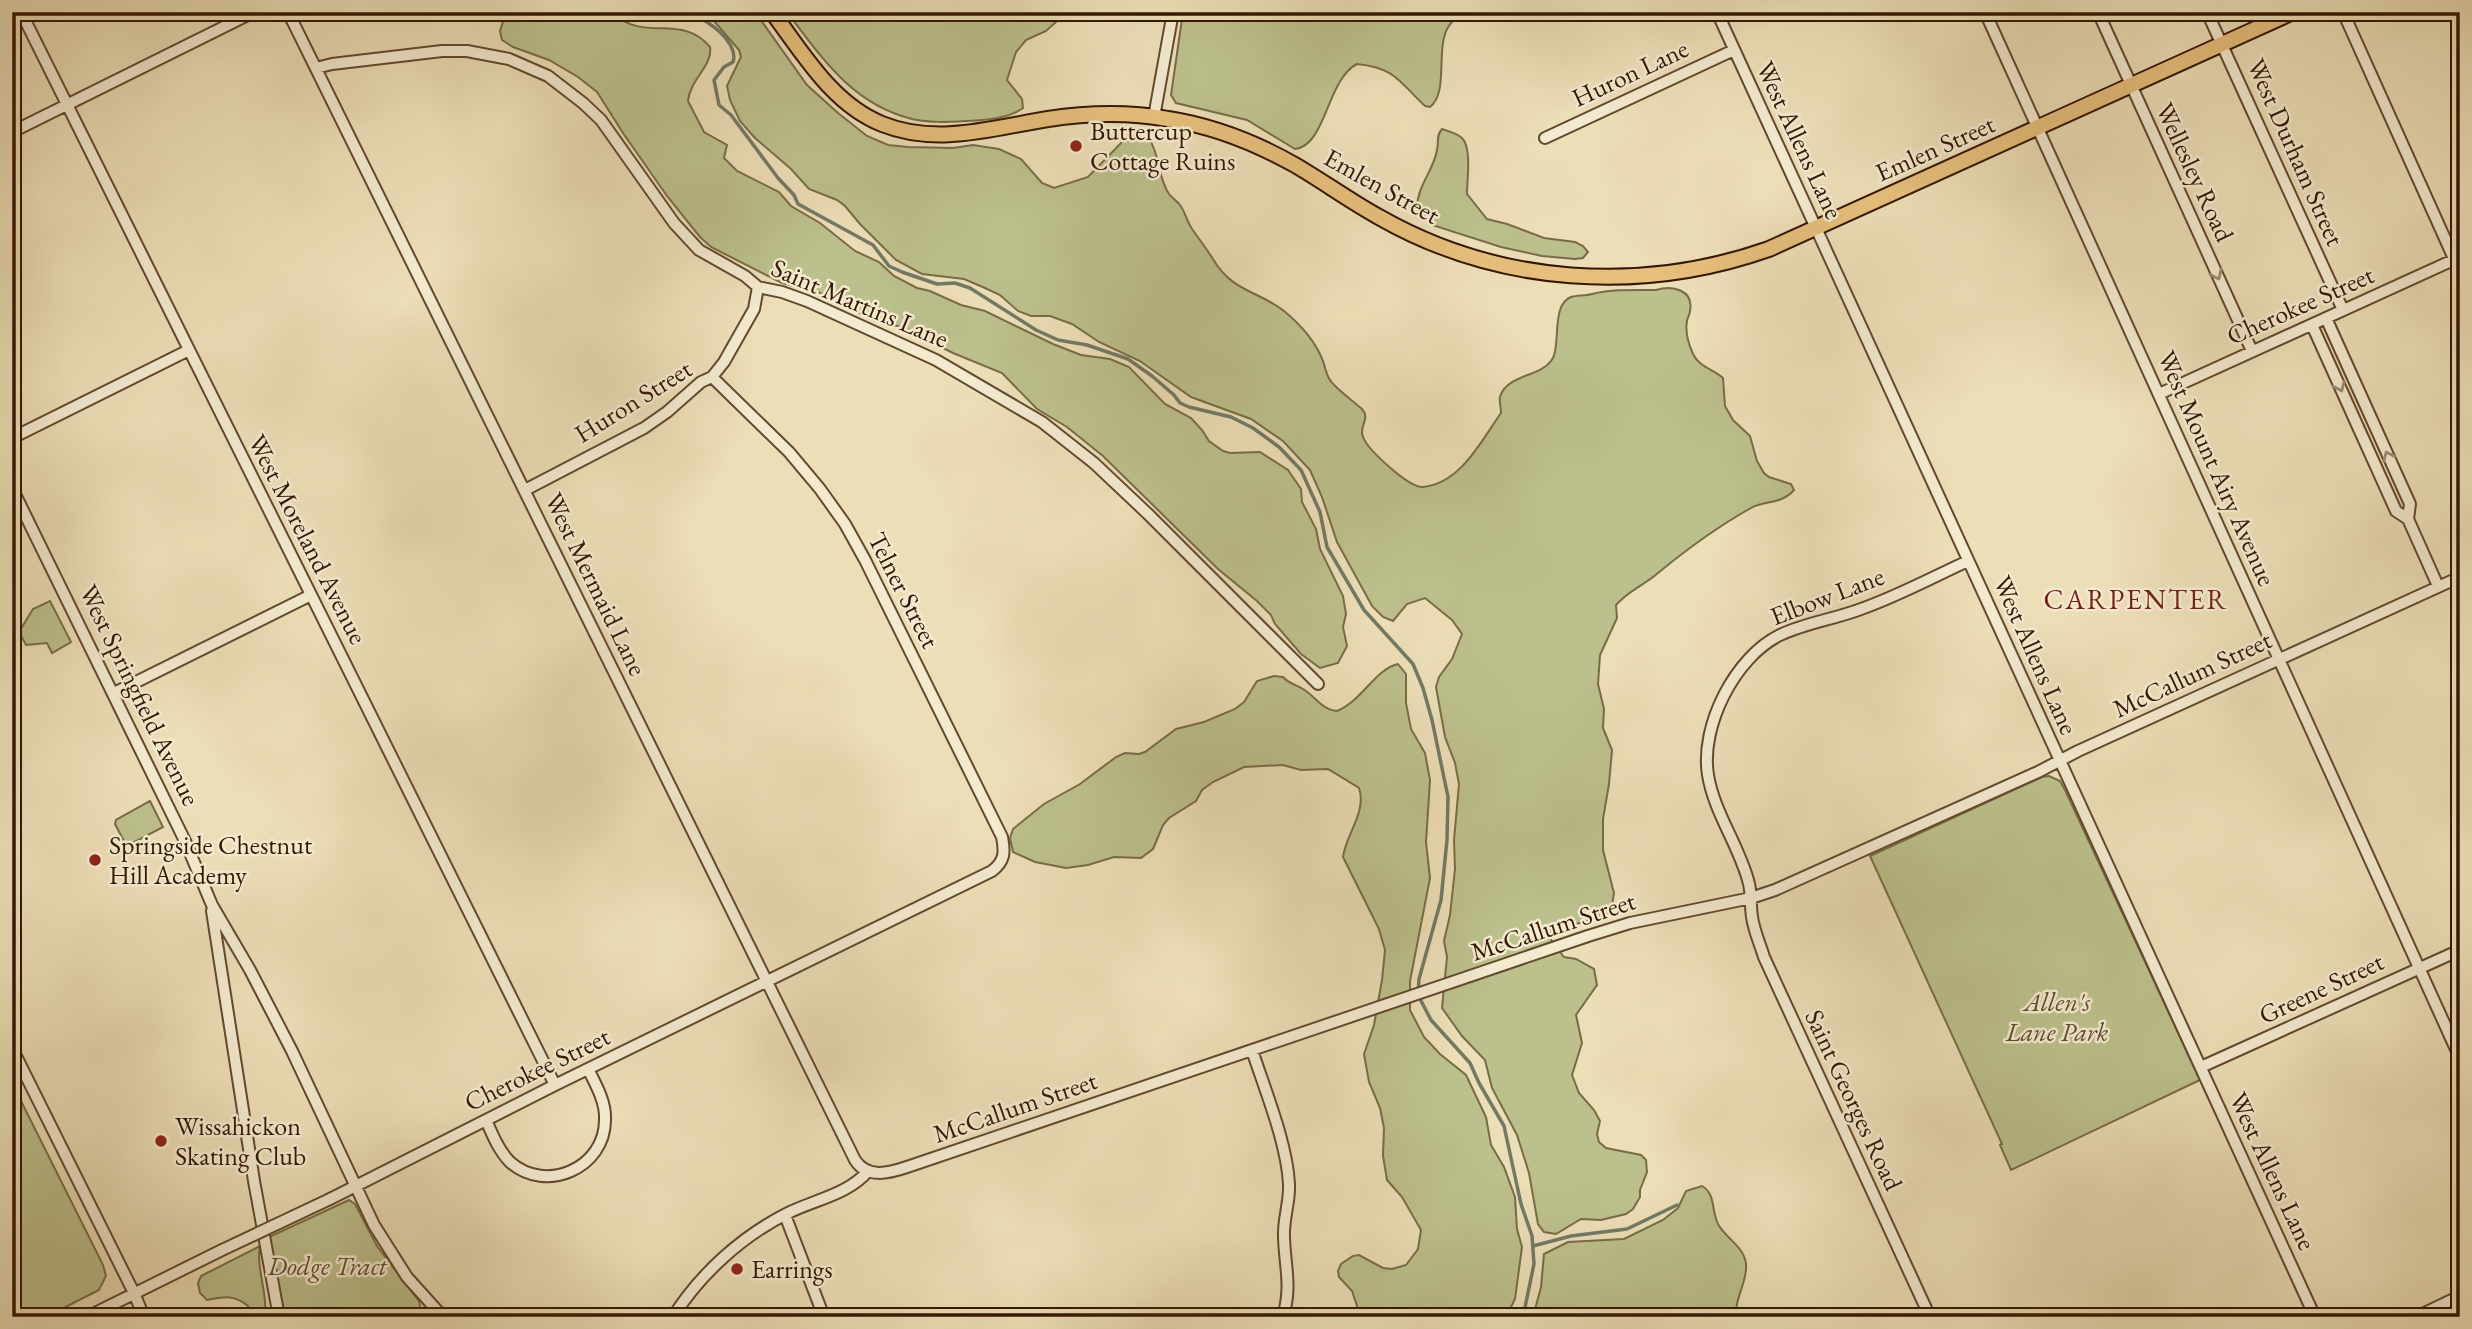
<svg xmlns="http://www.w3.org/2000/svg" width="2472" height="1329" viewBox="0 0 2472 1329" font-family="'EB Garamond',serif">
<rect width="100%" height="100%" fill="#ecdeb7"/>
<filter id="stains"><feTurbulence type="fractalNoise" baseFrequency=".00286" numOctaves="4"/><feColorMatrix values="0 0 0 0 .2 0 0 0 0 .09 0 0 0 0 .02 0 0 0 .5 -.17"/></filter>
<radialGradient id="worn" r=".72"><stop offset=".6" stop-color="#630" stop-opacity="0"/><stop offset="1" stop-color="#630" stop-opacity=".3"/></radialGradient>
<path fill="#bcc08c" stroke="#786c46" stroke-width="2" d="M506 12H612C644 44 681 12 710 47 713 66 690 79 688 101L704 132 727 145 724 158 737 171 779 192 791 206 820 223 855 251 879 262 894 276 917 288 930 291 961 305 985 311 1053 344 1081 355 1110 359 1129 367 1165 404 1191 418 1202 430 1209 441 1223 451 1230 453 1260 452 1288 470 1301 489 1302 502 1316 529 1320 549 1343 596 1346 614 1343 627 1347 646 1338 663 1320 668 1301 654 1275 624 1271 615 1257 601 1218 569 1103 456 1067 427 1037 409 1002 373 953 353 901 327 873 320 820 293 782 283 711 247 700 237 667 196 623 133 597 92 578 77 549 60 513 47 502 40 500 31Z
M700 12H755L807 85 838 113 867 136 888 145 908 147 953 148 973 145 999 149 1021 159 1042 183 1054 188 1088 177 1122 142 1139 132 1147 135C1160 153 1157 176 1169 194 1172 198 1177 201 1180 205 1185 212 1187 221 1192 229 1199 239 1206 248 1213 259 1232 292 1259 291 1284 311 1301 325 1315 340 1323 361 1325 367 1326 374 1330 380 1335 388 1353 401 1361 408 1372 419 1358 425 1363 437 1368 450 1409 488 1423 487 1461 483 1481 441 1501 413 1501 407 1499 402 1500 397 1506 375 1539 377 1551 361 1562 348 1550 305 1571 297 1577 295 1585 296 1592 294 1613 289 1635 290 1656 290 1673 285 1694 290 1690 311 1690 315 1687 318 1687 321 1685 331 1689 345 1693 354 1699 367 1713 369 1723 378L1725 406 1733 420 1750 436 1757 461 1764 473 1769 477 1791 484 1794 490C1781 505 1765 500 1751 508 1719 526 1686 550 1658 573 1643 586 1629 590 1616 605L1617 618 1600 655 1598 684 1604 709 1603 728 1612 750 1609 784 1603 819V850L1614 893 1611 912 1584 922 1550 930 1549 937 1564 957 1576 959 1594 969 1597 985 1576 1015 1582 1043 1572 1075 1579 1093 1594 1110 1600 1121 1597 1134 1599 1142 1606 1148 1641 1155 1646 1160 1647 1172 1640 1190V1197L1633 1209 1626 1214 1601 1220 1581 1219 1556 1234 1544 1232 1538 1224 1529 1173 1517 1135 1492 1088 1485 1060 1462 1036 1442 1008 1447 957 1444 941 1450 915 1455 869 1454 840 1459 784 1455 763 1445 737 1436 687 1439 677 1452 659 1462 634 1452 620 1425 598 1407 604 1393 621 1383 617 1372 606 1337 542 1322 497 1310 470 1283 441 1251 419 1191 397 1140 361 1099 342 1072 324 1050 316H1031L1018 311 1000 295 985 288 964 279 922 274 896 260 860 224 845 206 837 200 809 189 791 169 755 138 740 121 730 100 727 86 741 57 739 50 714 21Z
M787 12H1067L1046 31 1026 40 1016 52 1007 80 1022 99 1023 108C1008 119 985 120 966 121 948 122 930 123 912 119 852 104 822 58 787 12Z
M1183 12H1489C1479 16 1465 13 1456 19 1430 35 1452 90 1430 107L1425 106C1399 82 1396 68 1357 64 1327 79 1326 146 1295 149L1247 120 1176 103 1171 95Z
M1442 129C1448 131 1457 133 1462 138 1472 148 1467 180 1467 194L1487 219 1507 224 1544 238 1575 242 1583 246 1588 252 1583 258 1575 259 1542 256 1501 247 1432 225 1417 208C1417 186 1434 170 1437 150 1439 141 1436 136 1442 129Z
M50 601 71 642 52 653 47 643 26 645 19 632 33 609Z
M1398 664 1406 674V703L1411 729 1425 753 1430 780 1426 842 1430 878 1410 981V1010L1424 1037 1440 1054 1466 1075 1486 1117 1491 1145 1504 1167 1515 1197 1517 1229 1522 1247 1515 1299 1506 1317H1359V1312L1352 1291 1339 1277 1338 1271 1341 1264 1353 1256 1359 1255 1383 1268 1392 1269 1406 1265 1418 1249 1421 1230 1402 1197 1387 1180 1383 1156 1384 1128 1380 1108 1369 1082 1364 1054 1374 1025 1382 980 1385 950 1379 929 1343 857C1346 834 1367 812 1359 788L1328 769 1301 770 1283 765 1244 767 1213 782 1202 790 1196 801 1169 818 1163 825 1153 849 1141 858 1114 857 1088 865 1066 868 1035 862 1013 852 1010 838 1013 829 1044 804 1080 784 1116 757 1125 753 1139 754 1145 752 1176 729 1204 722 1235 709 1244 702 1257 681 1274 676 1283 677C1289 684 1295 684 1303 689 1315 696 1322 710 1337 711 1361 702 1375 669 1398 664Z
M2049 776 2060 781 2065 790 2200 1080 2011 1170 2000 1145 2002 1144 1870 856 2042 777Z
M150 801 163 827 129 845 125 843 115 824 116 820Z
M12 1083 103 1265 106 1276 99 1290 46 1317H12Z
M1702 1186C1716 1194 1711 1210 1718 1224 1726 1239 1744 1246 1746 1264 1748 1282 1733 1300 1737 1317H1533L1541 1287 1544 1254 1568 1242 1624 1239 1663 1220 1678 1208 1686 1191Z
M349 1200 355 1204 377 1246 419 1301 422 1317H283L269 1237Z
M260 1246C256 1270 268 1293 265 1317H249L248 1306C234 1294 223 1297 207 1300L200 1293 198 1283 201 1276Z"/>
<g fill="none" stroke-linecap="round" stroke-linejoin="round">
<path stroke="#717a66" stroke-width="3.5" d="M638 12C646 15 657 19 665 19 675 19 683 14 693 16 709 19 739 44 733 62L724 67 714 80 719 105 731 115 778 178 794 195 798 204 873 245 889 266 902 272 937 284 955 283 970 288 1036 330 1058 340 1087 345 1128 359 1152 376 1174 395 1180 403 1189 407 1231 417 1253 428 1279 447 1301 470 1320 512 1327 547 1364 610 1413 664 1423 688 1432 720 1448 797 1447 840 1441 900 1419 979 1418 995 1431 1020 1470 1063 1479 1083 1504 1126 1521 1204 1532 1236 1534 1264 1523 1317
M1533 1246 1571 1236 1627 1229 1677 1205"/>
<defs>
<path id="minor" d="M21 12 555 1085
M288 12 855 1160C867 1179 889 1173 907 1167L1588 936 1630 923 1751 898 1775 890 2038 772 2078 751 2460 577
M1717 12 2315 1317
M1985 12 2460 1058
M2098 12 2252 351
M2207 12 2343 310
M2343 12 2460 272
M316 68 332 64 442 51H467L509 59 548 76 583 103 601 120 674 223 699 250 745 276 758 287 782 292 807 301 936 360 1042 422 1094 463 1148 514 1318 684
M1154 117 1173 12
M12 132 254 12
M1545 138 1734 50
M2326 318 2410 504 2408 519 2438 586
M2312 325 2396 511 2408 519
M2159 394 2460 257
M12 438 189 350
M12 488 185 841 212 905 250 970 292 1051 374 1225 407 1277 443 1317
M525 490 644 428 667 412 701 382 712 377 724 362 754 309 758 287
M114 693 311 595
M212 911 254 1181 279 1317
M12 1048 134 1293 144 1317
M1252 1050C1265 1090 1287 1143 1289 1184 1290 1202 1283 1219 1284 1237 1285 1269 1292 1285 1283 1317
M2201 1067 2460 950
M486 1120C492 1134 499 1151 510 1162 546 1194 605 1168 605 1120 606 1102 596 1085 588 1069
M330 1199 555 1085 992 871C1005 861 1005 852 1002 837L865 560 845 524 820 489 789 452 712 377
M785 1215 824 1317
M87 1317 222 1250
M673 1317C700 1274 742 1236 788 1213 814 1200 849 1194 868 1171
M1930 1317 1764 957C1760 944 1754 931 1752 917 1750 904 1752 892 1748 880 1738 844 1714 812 1708 775 1700 726 1735 657 1780 635 1805 623 1835 619 1861 609 1898 596 1933 577 1968 561
M2416 1317 2460 1296"/>
<path id="major" d="M772 12C803 53 832 104 882 124 937 146 992 128 1048 119 1087 113 1129 112 1168 119 1213 126 1256 143 1295 165 1324 182 1350 201 1379 217 1498 285 1641 294 1769 249L2293 12"/>
</defs>
<use href="#minor" stroke="#62492e" stroke-width="14"/>
<use href="#major" stroke="#341701" stroke-width="18"/>
<use href="#minor" stroke="#f3ead0" stroke-width="10"/>
<use href="#major" stroke="#e6bf7c" stroke-width="14"/>
<defs>
<path id="minor-bridge" d="M222 1250 330 1199"/>
</defs>
<use href="#minor-bridge" stroke="#62492e" stroke-width="14" stroke-linecap="butt"/>
<use href="#minor-bridge" stroke="#f3ead0" stroke-width="10"/>
</g>
<defs><path id="oneway-chevron" d="M-2-3.5L2.5 0L-2 3.5" fill="none" stroke-width="1.6" stroke-linecap="round" stroke-linejoin="round" transform="scale(1.75)"/></defs>
<g stroke="#9d8b73">
<use href="#oneway-chevron" transform="translate(2217 275) rotate(65)"/>
<use href="#oneway-chevron" transform="translate(2340 387) rotate(66)"/>
<use href="#oneway-chevron" transform="translate(2388 456) rotate(-114)"/>
</g>
<g fill="#8f2418" stroke="#f3ead0" stroke-width="2.5">
<circle cx="1076" cy="146" r="7"/>
<circle cx="95" cy="860" r="7"/>
<circle cx="161" cy="1141" r="7"/>
<circle cx="737" cy="1269" r="7"/>
</g>
<g text-anchor="middle" dominant-baseline="central" stroke-width="5" stroke-linejoin="round" paint-order="stroke">
<g font-size="26" fill="#341701" stroke="#f3ead0">
<text transform="translate(1630 73) rotate(-25)">Huron Lane</text>
<text transform="translate(1800 140) rotate(65)">West Allens Lane</text>
<text transform="translate(1935 148) rotate(-24)">Emlen Street</text>
<text transform="translate(2296 152) rotate(66)">West Durham Street</text>
<text transform="translate(2195 172) rotate(65)">Wellesley Road</text>
<text transform="translate(1382 186) rotate(29)">Emlen Street</text>
<text transform="translate(860 303) rotate(23)">Saint Martins Lane</text>
<text transform="translate(2300 305) rotate(-24)">Cherokee Street</text>
<text transform="translate(633 401) rotate(-32)">Huron Street</text>
<text transform="translate(2217 468) rotate(66)">West Mount Airy Avenue</text>
<text transform="translate(308 539) rotate(63)">West Moreland Avenue</text>
<text transform="translate(596 584) rotate(64)">West Mermaid Lane</text>
<text transform="translate(904 590) rotate(63)">Telner Street</text>
<text transform="translate(1827 596) rotate(-21)">Elbow Lane</text>
<text transform="translate(2036 655) rotate(66)">West Allens Lane</text>
<text transform="translate(2192 674) rotate(-25)">McCallum Street</text>
<text transform="translate(140 695) rotate(64)">West Springfield Avenue</text>
<text transform="translate(1553 926) rotate(-18)">McCallum Street</text>
<text transform="translate(2321 988) rotate(-25)">Greene Street</text>
<text transform="translate(537 1069) rotate(-26)">Cherokee Street</text>
<text transform="translate(1854 1100) rotate(65)">Saint Georges Road</text>
<text transform="translate(1015 1107) rotate(-19)">McCallum Street</text>
<text transform="translate(2273 1171) rotate(65)">West Allens Lane</text>
</g>
<g font-size="26" fill="#341701" stroke="#f3ead0" text-anchor="start">
<text x="1090" y="131">Buttercup<tspan x="1090" dy="30">Cottage Ruins</tspan></text>
<text x="109" y="845">Springside Chestnut<tspan x="109" dy="30">Hill Academy</tspan></text>
<text x="175" y="1126">Wissahickon<tspan x="175" dy="30">Skating Club</tspan></text>
<text x="751" y="1269">Earrings</text>
</g>
<g font-size="26" font-style="italic" fill="#5d4a2b" stroke="#f3ead0">
<text x="2057" y="1002">Allen's<tspan x="2057" dy="30">Lane Park</tspan></text>
<text x="327" y="1266">Dodge Tract</text>
</g>
<g font-size="28" letter-spacing="2" fill="#7a1f14" stroke="#f3ead0">
<text x="2136" y="599">CARPENTER</text>
</g>
</g>
<rect width="2472" height="1329" fill="none" stroke="#ecdeb7" stroke-width="42"/>
<rect x="14" y="14" width="2444" height="1301" fill="none" stroke="#341701" stroke-width="3.5"/>
<rect x="21" y="21" width="2430" height="1287" fill="none" stroke="#341701" stroke-width="2"/>
<rect width="100%" height="100%" filter="url(#stains)"/>
<rect width="100%" height="100%" fill="url(#worn)"/>
</svg>
